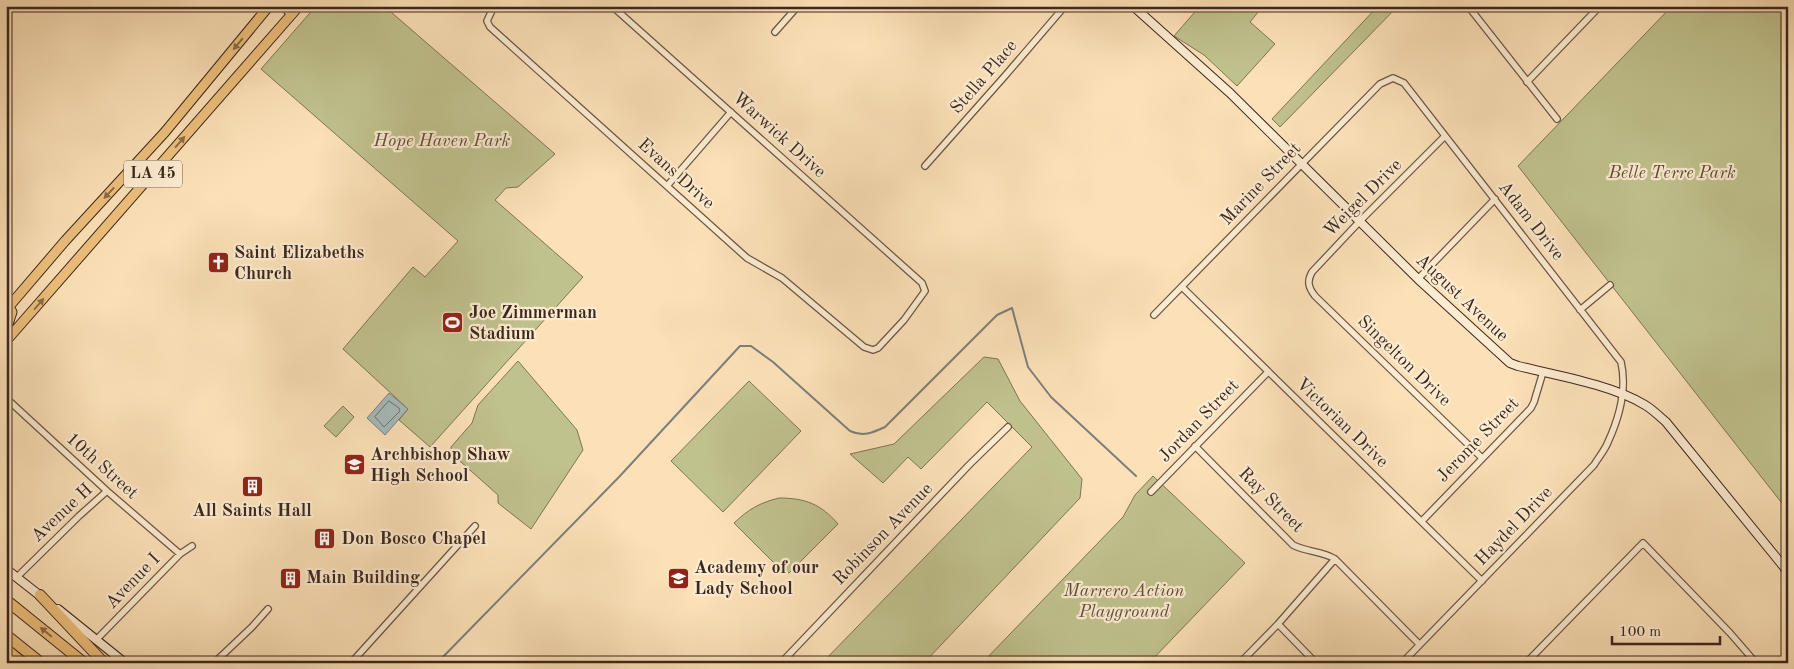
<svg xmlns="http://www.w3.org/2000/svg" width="1794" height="669" viewBox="0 0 1794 669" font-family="'Old Standard TT',serif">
<rect width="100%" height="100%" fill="#fce1b8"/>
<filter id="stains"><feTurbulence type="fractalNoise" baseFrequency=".004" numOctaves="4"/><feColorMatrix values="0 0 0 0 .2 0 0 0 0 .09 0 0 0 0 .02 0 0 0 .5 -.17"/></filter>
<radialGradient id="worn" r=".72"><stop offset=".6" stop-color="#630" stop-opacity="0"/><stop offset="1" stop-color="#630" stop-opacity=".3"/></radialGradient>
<path fill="#c0c28e" stroke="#7e7456" d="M316 6H384L555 154 518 187 506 188 495 200 583 277 430 447 399 420 408 409 343 349 413 267 425 277 458 241 261 69Z
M1200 6H1263L1250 22 1275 44 1237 86 1204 55 1174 36Z
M1378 6H1398L1280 127 1272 119Z
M1672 6H1788V511L1518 166Z
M984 357 998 359 1020 401 1082 479 1080 498 924 663H822L1032 447 987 402 921 469 908 457 883 483 850 454 894 444Z
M518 361 577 430 583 450 531 529 498 503V495L452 454 451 447 472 423 478 405Z
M749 381 801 431 723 512 671 461Z
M343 406 354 417 336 437 324 426Z
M1153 476 1245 563 1149 663H982L1123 517 1135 495Z
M779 498C805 498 821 504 838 524L789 573 782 571 734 523C749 509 759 503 779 498Z"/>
<path fill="#a6babb" stroke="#7c7f7d" d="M389 393 408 409 385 435 367 418Z"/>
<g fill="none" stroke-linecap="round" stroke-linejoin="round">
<path stroke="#71706d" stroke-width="1" d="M389 401 399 408 400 411 384 427 375 417Z"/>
<path stroke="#7c7f7d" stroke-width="2" d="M437 663 619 477 740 346H751L773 362 850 431C863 437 872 433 885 427L997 315 1012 308 1028 367 1051 397 1136 476"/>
<defs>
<path id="street" d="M494 6 487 21 490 27 747 258 782 278 864 347 873 350 878 348 904 320 925 291 922 283 612 6
M1468 6 1557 119
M775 32 798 6
M1527 82 1600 6
M1445 136 1360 221 1312 272C1307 281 1308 287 1315 296L1482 458
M925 166 1004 77 1065 6
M667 186 731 112
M1418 279 1495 199
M1182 287 1482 581
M1580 310 1610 285
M1154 315 1380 84 1393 78 1404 83 1621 362C1627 388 1619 418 1608 442 1605 450 1598 458 1594 465L1402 663
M6 398 107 491 180 554
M1195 446 1293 545C1306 552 1323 551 1335 559L1419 644
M1151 492 1268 372
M1422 521 1531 408 1534 402 1543 372
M17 577 79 516 107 491
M1278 624 1316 663
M97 639 180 554 192 546
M214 663 252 627 268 609
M351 663 475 526
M781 663 969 465 1008 427
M1240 663 1278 624 1335 559
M1526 663 1643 543 1730 633 1756 663"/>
<path id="secondary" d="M283 6 292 14
M1133 6 1230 93 1418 279 1510 363 1518 366C1555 375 1613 385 1645 405 1652 409 1659 416 1666 422L1788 572
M6 569 43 598
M58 609 125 663
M1787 663 1788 662"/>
<path id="primary" d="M6 310 65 241 165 132 269 6
M6 325 9 321 12 312 9 307
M6 341 299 6"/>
<path id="highway" d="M40 595 104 663
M6 600 84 663
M6 635 41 663
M6 649 23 663"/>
</defs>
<use href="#street" stroke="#6c5645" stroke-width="8"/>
<use href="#secondary" stroke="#3c271f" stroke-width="10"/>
<use href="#primary" stroke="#3c271f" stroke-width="11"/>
<use href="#highway" stroke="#3c271f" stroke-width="12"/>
<use href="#street" stroke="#fdecd1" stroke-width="5.5"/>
<use href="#secondary" stroke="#fdecd1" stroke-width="8"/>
<use href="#primary" stroke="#eec07c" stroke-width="9"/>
<use href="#highway" stroke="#eec07c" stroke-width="10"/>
</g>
<defs><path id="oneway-solid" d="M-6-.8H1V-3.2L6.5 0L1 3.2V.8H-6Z" transform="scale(1.25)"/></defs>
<g fill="#8c6c49">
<use href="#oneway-solid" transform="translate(238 44) rotate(130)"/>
<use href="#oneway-solid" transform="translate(180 142) rotate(-49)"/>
<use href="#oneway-solid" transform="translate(109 193) rotate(133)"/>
<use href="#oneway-solid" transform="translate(39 304) rotate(-49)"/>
<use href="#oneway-solid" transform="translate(46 632) rotate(-141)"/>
</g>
<defs>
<symbol id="church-square" viewBox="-11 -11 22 22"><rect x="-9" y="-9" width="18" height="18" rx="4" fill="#8f2418" stroke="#fdecd1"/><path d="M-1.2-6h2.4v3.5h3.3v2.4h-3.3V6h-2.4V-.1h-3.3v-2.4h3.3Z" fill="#fff"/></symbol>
<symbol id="stadium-square" viewBox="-11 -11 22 22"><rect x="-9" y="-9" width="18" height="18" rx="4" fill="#8f2418" stroke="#fdecd1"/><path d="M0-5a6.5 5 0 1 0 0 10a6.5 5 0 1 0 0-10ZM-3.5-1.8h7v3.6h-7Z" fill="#fff"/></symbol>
<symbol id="school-square" viewBox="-11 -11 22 22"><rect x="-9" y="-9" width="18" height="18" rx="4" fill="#8f2418" stroke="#fdecd1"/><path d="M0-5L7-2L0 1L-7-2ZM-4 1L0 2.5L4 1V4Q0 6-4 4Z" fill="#fff"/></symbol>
<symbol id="building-square" viewBox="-11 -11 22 22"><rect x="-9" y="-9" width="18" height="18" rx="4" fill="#8f2418" stroke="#fdecd1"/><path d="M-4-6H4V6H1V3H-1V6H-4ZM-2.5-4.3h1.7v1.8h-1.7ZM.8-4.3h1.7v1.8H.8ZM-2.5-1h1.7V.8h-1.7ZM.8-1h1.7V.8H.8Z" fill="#fff"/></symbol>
</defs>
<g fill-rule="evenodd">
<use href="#church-square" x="206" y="250" width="25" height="25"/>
<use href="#stadium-square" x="440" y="310" width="25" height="25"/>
<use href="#school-square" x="342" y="452" width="25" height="25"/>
<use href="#building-square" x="240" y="474" width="25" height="25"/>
<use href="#building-square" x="312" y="526" width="25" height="25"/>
<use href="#building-square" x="278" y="566" width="25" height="25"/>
<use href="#school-square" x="666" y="566" width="25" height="25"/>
</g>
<g text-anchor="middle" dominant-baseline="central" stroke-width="4.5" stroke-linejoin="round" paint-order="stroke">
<rect fill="#fdecd1" stroke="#766254" stroke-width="1" x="124" y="160.5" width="58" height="27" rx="4"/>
<g font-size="16" font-weight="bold" fill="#3c271f">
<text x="153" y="174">LA 45</text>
</g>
<g font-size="18" fill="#3c271f" stroke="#fdecd1">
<text transform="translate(984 77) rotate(-49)">Stella Place</text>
<text transform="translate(779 135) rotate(42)">Warwick Drive</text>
<text transform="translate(676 174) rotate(42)">Evans Drive</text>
<text transform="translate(1261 184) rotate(-46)">Marine Street</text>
<text transform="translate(1363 198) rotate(-45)">Weigel Drive</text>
<text transform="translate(1531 221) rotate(52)">Adam Drive</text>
<text transform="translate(1462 298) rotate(43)">August Avenue</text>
<text transform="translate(1404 361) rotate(44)">Singelton Drive</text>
<text transform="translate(1199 421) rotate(-46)">Jordan Street</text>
<text transform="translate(1342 423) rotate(44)">Victorian Drive</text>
<text transform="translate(1478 440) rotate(-46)">Jerome Street</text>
<text transform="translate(102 466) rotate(42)">10th Street</text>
<text transform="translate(1271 500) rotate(45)">Ray Street</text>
<text transform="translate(62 513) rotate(-43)">Avenue H</text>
<text transform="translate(1514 526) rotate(-46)">Haydel Drive</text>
<text transform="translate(883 534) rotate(-46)">Robinson Avenue</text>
<text transform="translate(133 581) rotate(-46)">Avenue I</text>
</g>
<g font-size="18" font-style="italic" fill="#5d4e3b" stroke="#fdecd1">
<text x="442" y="141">Hope Haven Park</text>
<text x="1672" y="173">Belle Terre Park</text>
<text x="1124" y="591">Marrero Action<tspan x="1124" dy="21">Playground</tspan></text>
</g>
<g font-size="18" font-weight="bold" fill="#3c271f" stroke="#fdecd1" text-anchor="start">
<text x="234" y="253">Saint Elizabeths<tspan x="234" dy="21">Church</tspan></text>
<text x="469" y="313">Joe Zimmerman<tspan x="469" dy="21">Stadium</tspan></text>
<text x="370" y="455">Archbishop Shaw<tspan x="370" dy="21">High School</tspan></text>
<text x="252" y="511" text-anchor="middle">All Saints Hall</text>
<text x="341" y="539">Don Bosco Chapel</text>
<text x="694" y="568">Academy of our<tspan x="694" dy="21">Lady School</tspan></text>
<text x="306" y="578">Main Building</text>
</g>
</g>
<rect width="1794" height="669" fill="none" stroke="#fce1b8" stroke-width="25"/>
<rect x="8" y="8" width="1779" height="654" fill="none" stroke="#3c271f" stroke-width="2.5"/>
<rect x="12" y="12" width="1769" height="644" fill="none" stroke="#3c271f"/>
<path d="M1612 636v8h108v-8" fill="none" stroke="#3c271f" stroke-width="2.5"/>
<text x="1619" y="636" font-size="15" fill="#3c271f" stroke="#fdecd1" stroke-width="4" paint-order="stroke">100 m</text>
<rect width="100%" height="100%" filter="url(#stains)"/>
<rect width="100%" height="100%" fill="url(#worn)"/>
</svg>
